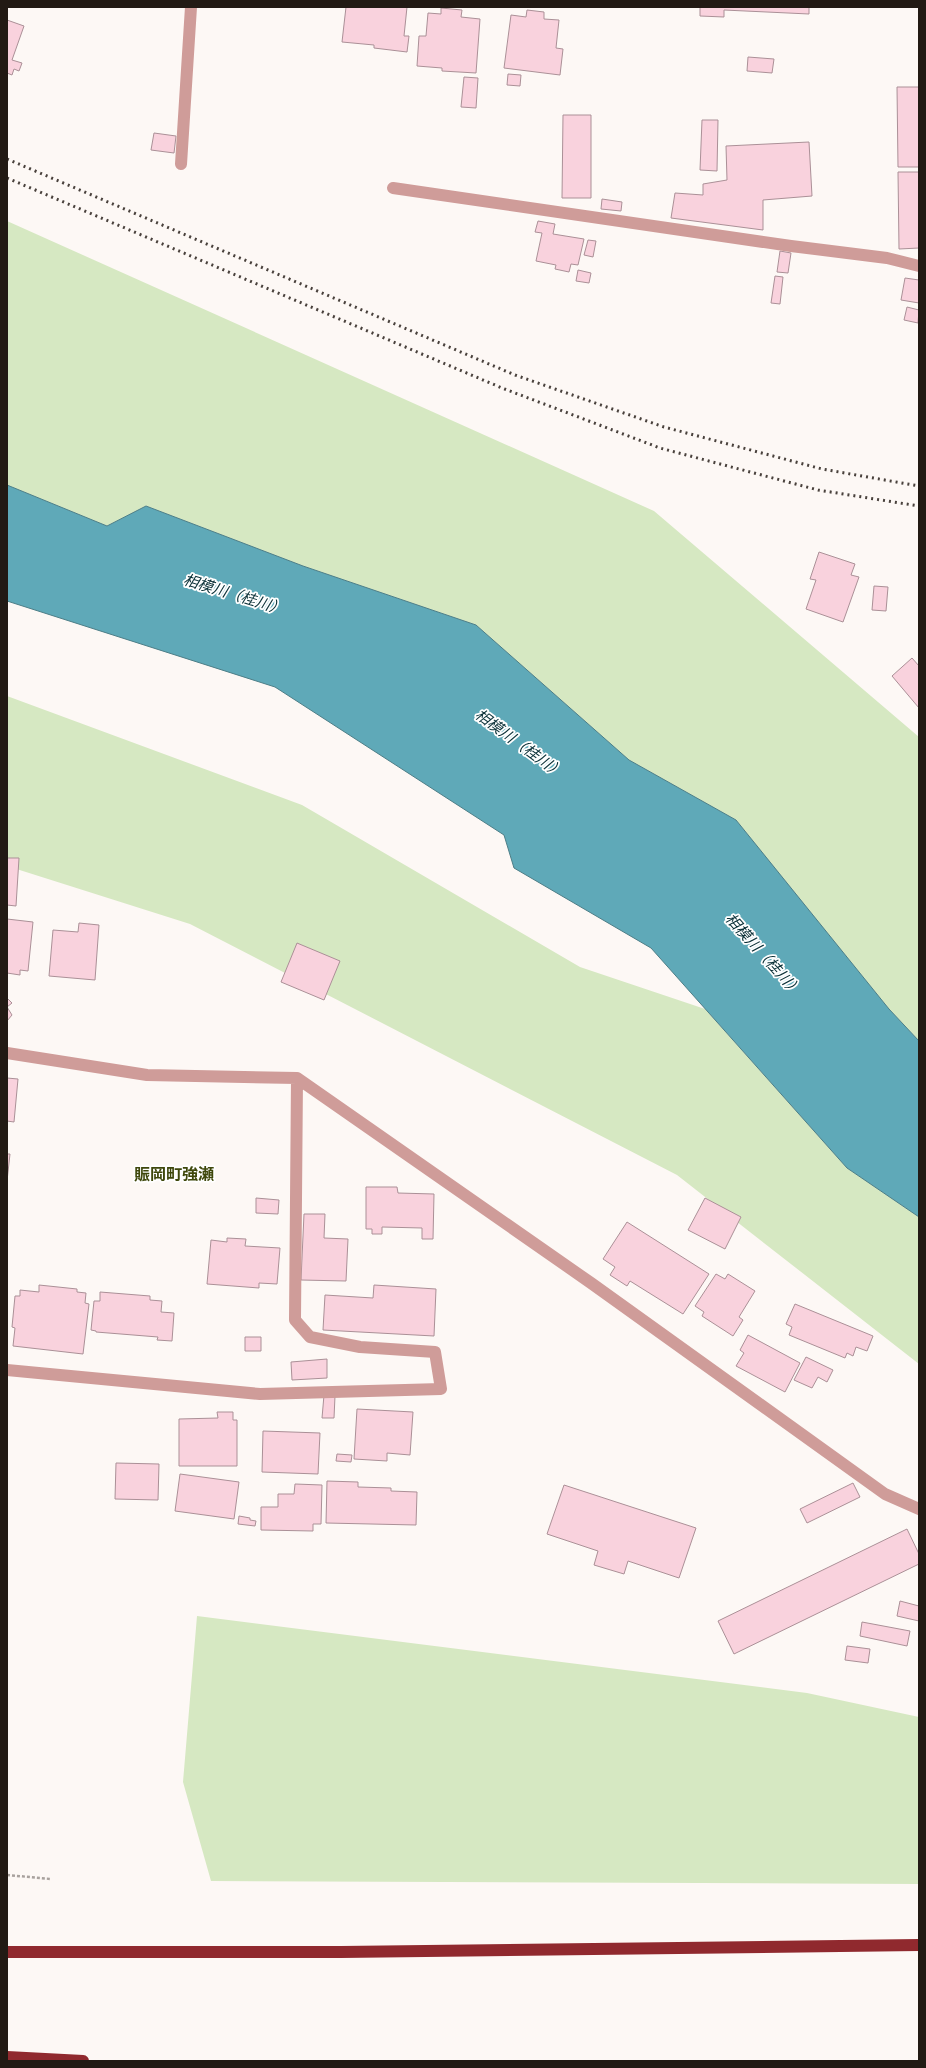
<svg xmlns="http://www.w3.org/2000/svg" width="926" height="2068" viewBox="0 0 926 2068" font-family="Spectral,'Noto Sans JP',serif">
<rect width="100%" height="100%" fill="#fdf8f5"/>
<path fill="#d6e8c2" d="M7 221 654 511 919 737V1041L889 1009 736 820 629 760 476 625 303 566 146 506 107 526 7 485Z
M7 696 302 805 580 967 705 1009 847 1168 919 1217V1364L677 1175 190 924 7 866Z
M197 1616 807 1693 919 1717V1884L211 1881 183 1782Z"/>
<path fill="#5fa9b8" stroke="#4d7e87" d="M7 485 107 526 146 506 303 566 476 625 629 760 736 820 889 1009 919 1041V1217L847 1168 651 948 514 868 504 835 275 687 7 601Z"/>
<path fill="#f9d2dd" stroke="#ab9097" d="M346 7H407L404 36H409L407 52 374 48V45L342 42Z
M700 7H809V14L724 10V17L700 16Z
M441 8 462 10 461 17 480 19 476 73 442 71V68L417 66 419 36H426L428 13 441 14Z
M527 10 544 12V19L559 20 556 48 563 49 560 75 504 68 511 15 526 17Z
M7 20 24 26 12 60 22 63 19 71 14 69 12 75 7 73Z
M748 57 774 59 772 73 747 71Z
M508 74 521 75 520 86 507 85Z
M464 77 478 78 476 108 461 107Z
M897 87H919V167H898Z
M563 115H591V198H562Z
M702 120H718L717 171 700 170Z
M154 133 176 136 174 153 151 150Z
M809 142 812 196 763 200V230L671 218 675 193 703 195V184L727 180 726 146Z
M898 172H919V248L899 249Z
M602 199 622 202 621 211 601 209Z
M538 221 555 224 553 234 584 239 578 265 571 264 569 272 555 269 556 265 536 261 542 233 535 232Z
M588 240 596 241 593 257 584 255Z
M780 251 791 253 788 273 777 272Z
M578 270 591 273 589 283 576 281Z
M775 276 783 277 780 304 771 303Z
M905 278 919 280V303L901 300Z
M907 307 919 310 918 323 904 320Z
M819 552 855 564 851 575 859 577 843 622 806 609 816 580 810 579Z
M874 586 888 587 886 611 872 610Z
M912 658 919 666V708L892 676Z
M7 858H19L16 906 7 905Z
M7 919 33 922 28 971 20 970V975L7 973Z
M79 923 99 925 95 980 49 976 53 930 78 932Z
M297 943 340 961 324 1000 281 982Z
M7 998 12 1003 7 1007 12 1015 7 1021Z
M7 1078 18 1079 14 1122 7 1121Z
M7 1154H10L7 1181Z
M366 1187H397L398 1193 434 1194 433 1239H422V1228L382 1227V1234H372V1229H366Z
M256 1198 279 1200 278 1214 256 1213Z
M705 1198 741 1217 725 1249 688 1230Z
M304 1214H325L324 1238 348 1239 346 1281 301 1280Z
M627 1222 709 1274 683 1314 630 1281 627 1286 610 1275 615 1267 603 1259Z
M227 1238 246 1239 245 1246 280 1248 277 1284 259 1283V1288L207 1284 211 1240 227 1242Z
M716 1274 725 1279 728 1274 755 1291 739 1317 743 1320 733 1336 702 1316 704 1312 695 1306Z
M39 1285 77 1289V1292L86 1293 85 1303 89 1304 83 1354 13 1346 15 1328 12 1327 15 1296H20V1290L39 1292Z
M374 1285 436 1289 434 1336 323 1330 325 1295 373 1298Z
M100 1292 150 1296V1300L162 1301 161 1312 174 1313 172 1341 157 1340 158 1337 96 1332V1331L91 1330 94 1301H100Z
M795 1304 873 1336 867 1351 856 1347 853 1356 847 1353 845 1358 789 1335 792 1327 786 1324Z
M748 1335 800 1363 785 1392 736 1366 744 1353 740 1350Z
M245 1337H261V1351H245Z
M806 1357 833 1370 827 1382 818 1377 812 1388 794 1380Z
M327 1359V1378L292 1380 291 1362Z
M324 1395 335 1396 334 1418H322Z
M357 1409 413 1412 410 1455 387 1453V1461L354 1459Z
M217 1412H233V1420H237V1466H179V1419L218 1418Z
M263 1431 320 1433 318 1474 262 1472Z
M337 1454 352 1455 351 1462 336 1461Z
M116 1463 159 1464 158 1500 115 1499Z
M180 1474 239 1482 234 1519 175 1511Z
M327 1481 358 1482V1487L391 1488V1491L417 1492 416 1525 326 1523Z
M853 1483 860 1497 807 1523 800 1509Z
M295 1484 322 1485 321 1524H313V1531L261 1530V1507H278V1494H294Z
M564 1485 696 1528 679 1578 628 1561 624 1574 594 1565 598 1551 547 1534Z
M239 1516 250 1518V1520L256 1521 255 1526 238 1524Z
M907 1529 919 1554V1564L734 1654 718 1621Z
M900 1601 919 1606V1621L897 1616Z
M862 1622 910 1631 907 1646 860 1636Z
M847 1646 870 1649 868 1663 845 1660Z"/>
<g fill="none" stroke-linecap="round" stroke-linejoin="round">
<path stroke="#a9a29e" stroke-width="2.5" stroke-dasharray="3 2" stroke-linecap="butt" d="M7 1875 51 1879"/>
<path stroke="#cf9c99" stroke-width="12" d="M393 188 791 246 887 258 919 266"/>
<path stroke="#cf9c99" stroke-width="12" d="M181 164 191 7
M7 1053 147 1075 297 1078 591 1283 885 1494 919 1509
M7 1370 260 1394 441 1389 435 1352 360 1347 310 1337 295 1320 297 1078"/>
<path stroke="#90292e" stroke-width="12" d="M7 1952H341L919 1945
M7 2057 83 2061"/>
<path stroke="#49413c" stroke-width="3" stroke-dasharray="2 4" stroke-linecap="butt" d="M7 159 515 375 664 427 822 469 919 486
M7 178 502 388 660 448 818 490 919 506"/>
</g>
<g text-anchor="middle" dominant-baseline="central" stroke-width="3.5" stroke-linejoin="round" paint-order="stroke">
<g font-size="15" font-style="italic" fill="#092f36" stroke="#fff">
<text transform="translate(234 595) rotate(17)">相模川（桂川）</text>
<text transform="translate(519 744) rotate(36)">相模川（桂川）</text>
<text transform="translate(763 955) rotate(48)">相模川（桂川）</text>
</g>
<g font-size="16" font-weight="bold" fill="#3e470b" stroke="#fff">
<text x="174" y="1175">賑岡町強瀬</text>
</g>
</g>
<rect width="926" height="2068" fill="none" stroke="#221a14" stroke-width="16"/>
</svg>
